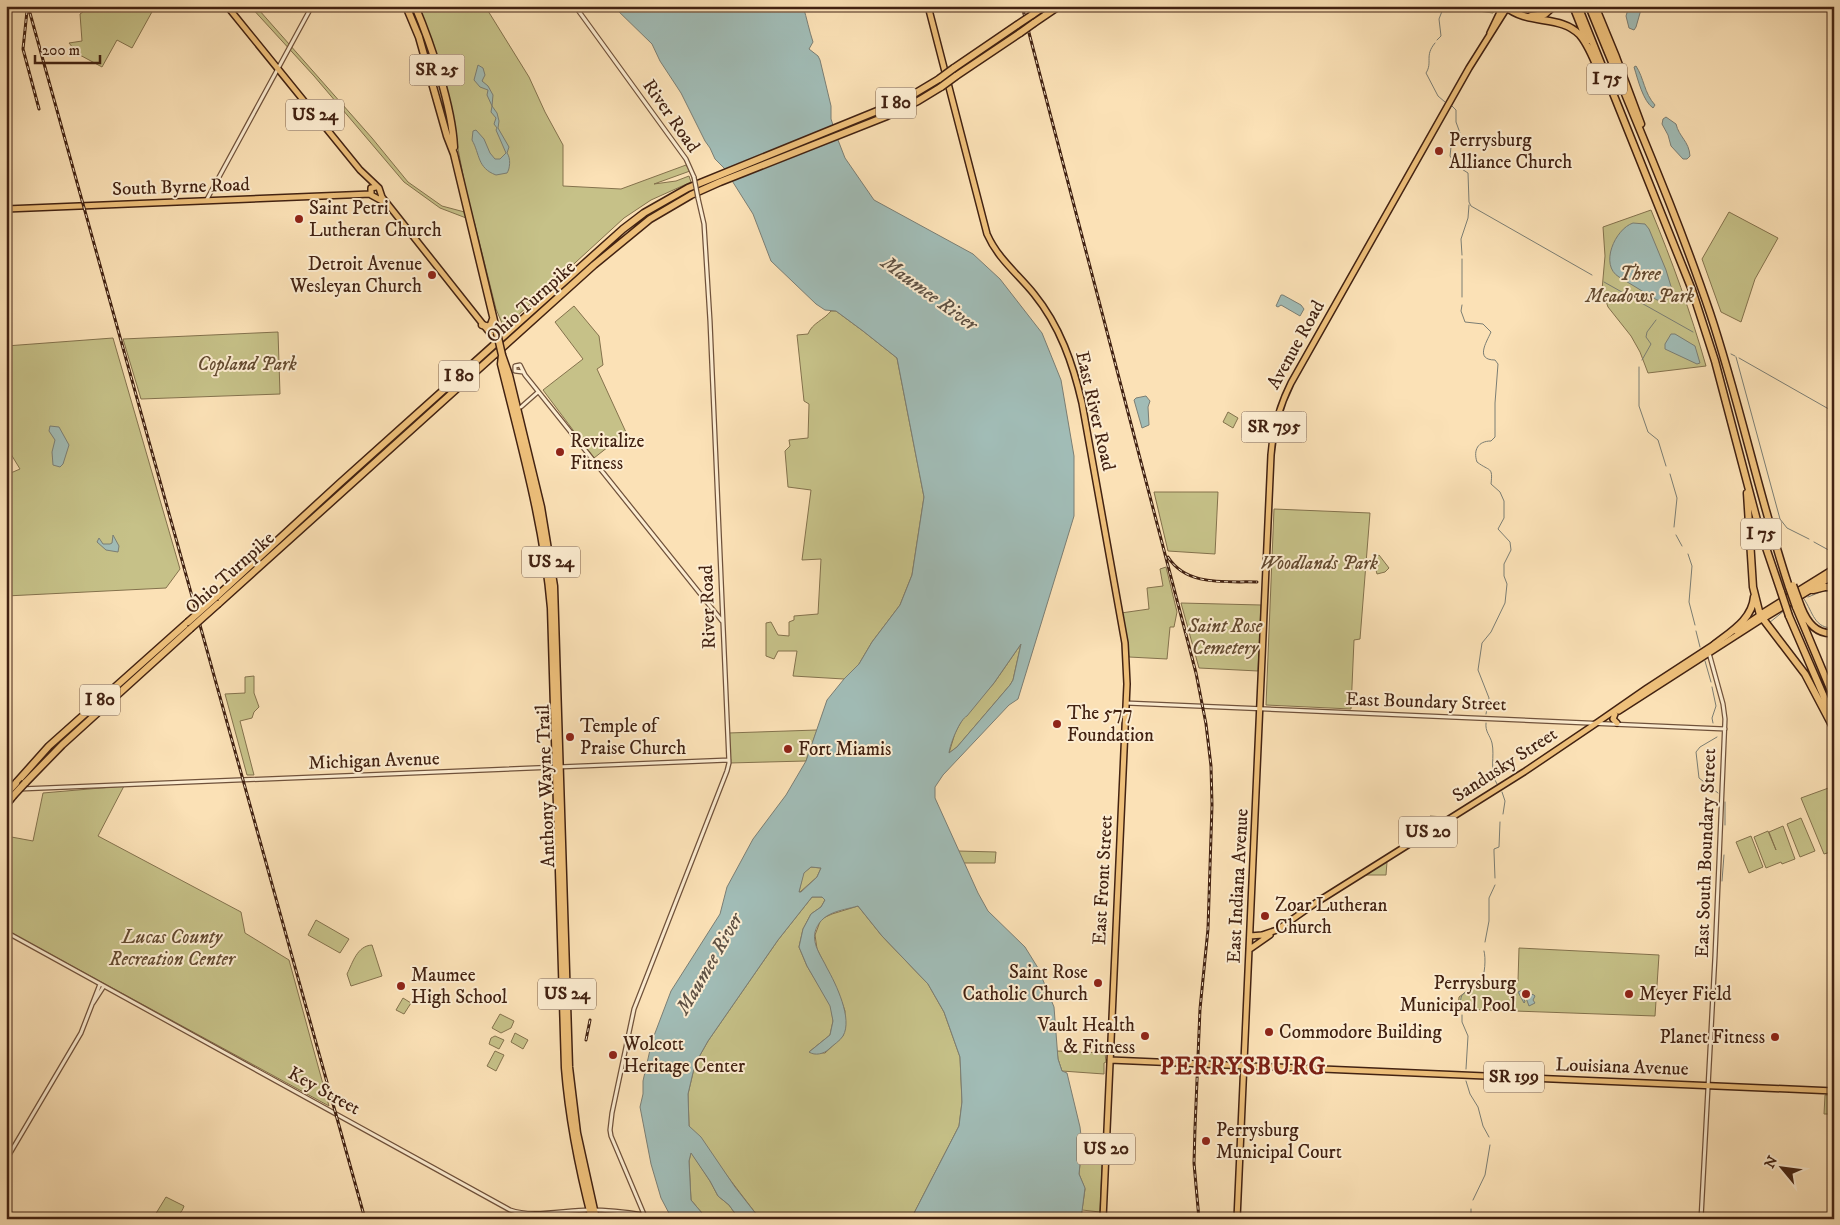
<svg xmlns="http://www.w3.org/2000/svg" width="1840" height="1225" viewBox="0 0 1840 1225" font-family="'IM FELL DW Pica',serif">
<rect width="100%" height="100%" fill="#fbe1b6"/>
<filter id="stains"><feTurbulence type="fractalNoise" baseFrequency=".004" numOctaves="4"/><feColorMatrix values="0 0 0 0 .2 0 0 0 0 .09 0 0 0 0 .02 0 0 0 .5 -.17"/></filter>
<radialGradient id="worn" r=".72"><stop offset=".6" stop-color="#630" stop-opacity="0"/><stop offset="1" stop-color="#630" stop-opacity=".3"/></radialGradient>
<path fill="#c6c188" stroke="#84724d" d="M91 6H150L153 10 132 48 117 40 102 67 78 54 69 43 82 41 80 14Z
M250 6H255L259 10 372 138 408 182 442 206 472 214 466 191 450 106 417 6H485L529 77 545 112 563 145V186L621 189 686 165 690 171 654 184 676 181 689 176 691 182 651 200 624 218 504 328 496 309 474 221 440 208 404 182 314 76Z
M1481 6H1497L1493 13 1478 11Z
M1651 210C1672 261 1691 313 1706 366L1648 373 1640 352 1631 336 1608 307 1602 290 1605 256 1603 227Z
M1729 212 1778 238 1755 279 1741 322 1721 312 1702 259Z
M574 306 599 336 603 365 597 369 630 441 608 447 594 458 543 390 583 359 555 322Z
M831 311H836L863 331 897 358 924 497 912 575 900 605 872 642 859 664 844 679 793 676 797 651H778L774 659 766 656V623L771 622 778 635 789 636V622L794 620V616L818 614 821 559 802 560 811 490 788 487 785 451 790 446 789 440 808 438 809 404 804 401 797 335 808 334C812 323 824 320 831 311Z
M278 332 280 394 141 399 123 339Z
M113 338 180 569 166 588 6 596V475L20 469 6 446V346Z
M1228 412 1238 418 1233 428 1223 422Z
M1154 492H1218L1215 554 1168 551Z
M1274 509 1370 513 1360 639 1354 640 1351 709 1266 705Z
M1379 555 1389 568 1385 572 1377 574 1375 566 1379 565 1374 559Z
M1166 567 1177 612 1174 627H1170L1167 659 1129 657 1121 613 1149 609 1147 588 1163 586 1160 569Z
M1181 603 1261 605 1258 671 1199 668Z
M1021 644 1013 680 1010 685 957 747 949 753 955 733 963 718 994 683Z
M254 676V693L259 707 254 712 252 718 240 721 254 775H247L225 694 245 693V677Z
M817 730 806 761 729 763 728 733Z
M124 786 98 836 241 912 245 933 289 960 329 1106 6 930V836L33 841 43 793Z
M1834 786V851L1824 854 1801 798Z
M1430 816 1444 817 1445 819 1430 829Z
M1801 818 1815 851 1800 857 1787 824Z
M1783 826 1795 859 1782 864 1781 862 1766 868 1754 837 1768 831 1776 850 1769 832Z
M1751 836 1763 867 1749 873 1736 842Z
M958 851 996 852 995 863H964Z
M1386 861 1387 862 1386 875H1366Z
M811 867 821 868 817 877 800 892H799L803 873Z
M812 897H822L825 900 821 907 811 914 803 929 799 947 807 966 831 1006 833 1021 830 1035 809 1052 825 1053 843 1036 845 1011 838 992 817 949 815 935 821 919 832 914 858 906 882 936 928 984 944 1012 960 1057 962 1102 959 1126 911 1219H760L689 1126 688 1094 695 1064 708 1041 778 940Z
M316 920 349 939 340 953 308 935Z
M372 945 382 976 351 986 347 974C353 962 357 946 372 945Z
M1519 948 1659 955 1655 1016 1458 1009 1459 997 1482 980 1518 981Z
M403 998 411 1003 404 1014 396 1010Z
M500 1014 514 1021 511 1028 501 1033 492 1028Z
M515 1033 528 1040 523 1049 511 1042Z
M495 1036 504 1040 499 1049 489 1044 491 1038Z
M495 1051 504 1055 496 1071 487 1066Z
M1057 1051 1105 1053 1106 1062 1104 1063V1074L1062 1071 1058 1059Z
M1825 1095H1834V1114H1824Z
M1082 1144 1103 1145 1100 1212 1082 1210 1085 1189 1079 1174Z
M691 1152 710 1181 718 1196 729 1205 739 1219H707L691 1200 689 1161Z
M166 1197 184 1206C180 1219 166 1222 155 1215Z"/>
<path fill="#a1bcb6" stroke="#7b7e74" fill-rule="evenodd" d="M613 6H803C807 19 809 30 813 42L809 49 818 56 820 60 831 106V119L838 140 845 158 874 200 973 254 1000 279 1042 333 1061 380 1074 456V516L1018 699 1009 705 943 775 935 787V798L978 893 988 911 1025 947 1038 968 1054 1007 1058 1059 1062 1071 1067 1073 1080 1127 1082 1144 1079 1174 1085 1188 1081 1219H911L959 1126 962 1102 960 1057 944 1012 928 984 882 936 858 906C840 911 821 912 815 932 812 945 822 957 827 968 836 984 853 1019 843 1036 840 1041 833 1045 829 1049 824 1054 815 1056 809 1052L830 1035 833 1021 830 1006 807 966 799 947 803 929 811 914 821 907 825 900 822 897H812L778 940 708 1041 695 1064 688 1094 689 1126 701 1137 735 1187 760 1219H739L729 1205 718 1196 710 1181 691 1153 689 1161 691 1200 707 1219H672L661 1198 651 1164 640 1107 643 1094V1081L652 1041 671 991 720 914 727 887 753 839 786 795 806 761 827 700 844 679 859 664 872 642 900 605 912 575 924 497 897 358 863 331 836 311 825 310 816 304 771 261 753 214 724 168 715 159 710 148 705 141 681 93 660 61 652 44ZM1021 644 1013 680 1010 685 957 747 949 753C950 744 960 719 967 716L994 683ZM811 867 821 868 817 877 801 892H799L804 873Z
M1629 6H1642L1636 27 1634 30 1629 28 1626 16Z
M478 65 483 68 485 75 482 81 488 86 493 95 492 106 497 113 499 121 498 128 509 147 507 153C511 158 510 169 507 173L496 175C477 168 480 154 472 140L473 131 476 130 484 139 490 153 495 159H500L506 153 496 130 497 128 494 124 496 118 491 112 492 106 487 95 488 90 480 87 474 80Z
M1636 66C1644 78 1644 93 1655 105L1653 108C1643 101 1638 80 1634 67Z
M1666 117 1676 124C1679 137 1689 141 1690 156L1687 159H1683L1671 146 1668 135 1662 124 1663 119Z
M1633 223 1645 224 1649 229 1666 270 1673 293 1663 301 1657 300 1619 277C1599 265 1615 229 1633 223Z
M1281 295H1283L1301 305 1304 309 1300 316 1281 305 1278 307 1276 306Z
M1671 334H1675L1695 346 1700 363 1697 364 1665 349V344Z
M1146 396 1150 401 1148 407 1149 425 1142 428 1134 400 1136 398Z
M50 426 59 427 69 445 63 464 60 467 53 465 52 452 55 440 49 431Z
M113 535 119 546 118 552 106 550 97 542 99 538 103 544H110L112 543Z
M1522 990 1523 993 1527 991 1530 997 1531 994 1534 995 1535 996 1533 1000 1535 1003 1529 1006 1526 998 1524 999 1525 1002 1524 1003 1518 992Z"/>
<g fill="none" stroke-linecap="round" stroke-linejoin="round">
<path stroke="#7b7e74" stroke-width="1" d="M1437 40 1441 36 1439 19 1444 6
M1435 43C1424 56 1433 62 1426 73L1438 96 1445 102
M1451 105 1456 110V122L1460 133 1451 147 1450 156 1457 166 1468 173 1469 202 1471 206 1592 275
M1462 255 1461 239 1468 218 1469 205
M1462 259V297
M1604 282 1693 332
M1462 305 1461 311 1465 322 1483 324 1491 332C1486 343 1475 360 1495 360L1498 364 1495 403V437L1491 441C1478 441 1473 450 1477 462 1490 472 1493 466 1491 484L1500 492 1504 501V518L1498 529 1510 542 1511 550 1504 564V576L1507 584 1505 603 1491 632 1482 643 1478 670 1489 698 1486 714
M1731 354 1735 356
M1736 357 1780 519 1787 528 1809 539
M1739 358 1834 412
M1642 360 1651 344 1646 337 1647 332 1656 320
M1639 367V406L1648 432 1658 440 1666 466
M1670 474 1677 498 1674 527
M1676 535 1682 546
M1814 542 1834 553
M1688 554 1692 566 1689 602 1695 625
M1808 597 1823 591H1834
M1804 599C1813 612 1814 629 1834 628
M1769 623 1785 610
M1696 631 1700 647
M1705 661 1711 682
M1712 687 1716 706 1712 718 1713 723
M1486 723C1485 732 1490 735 1492 743 1495 756 1489 772 1497 784
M1717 737 1700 747 1696 752 1699 778 1718 793
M1502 792 1505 801 1503 814
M1725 825V802
M1495 878 1494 852V849L1499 847 1500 822
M1722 881 1724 855
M1485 942 1489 921V898L1495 885
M1461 1004C1458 988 1475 992 1481 982 1485 975 1486 958 1484 951
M1462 1015V1022L1468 1036 1466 1069
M1466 1081 1470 1094 1478 1107 1483 1126 1489 1137
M1473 1200 1485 1175 1490 1145
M1471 1219V1209"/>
<defs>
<path id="minor" d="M575 6 686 159 694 177
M206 201 312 6
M523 372 515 371V366L520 365 525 375 722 621
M521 407 538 392
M1126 703 1725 729
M20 789 729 760
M6 932 510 1210C532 1218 565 1210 589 1210 607 1210 626 1212 644 1215
M93 1003 104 986
M6 1160 81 1033 100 984
M646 1219 611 1136 610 1130 612 1113 634 1009 727 771 729 763 710 321 704 224 698 198
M1701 1219 1715 956 1725 719 1723 704 1709 653"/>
<path id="major" d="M227 6 360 170 379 188 382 197 493 337
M928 6 987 234C998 259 1018 274 1034 294 1060 326 1073 364 1082 403L1125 643 1127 684 1103 1219
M1490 33 1503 6
M376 187 371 188V195L384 202
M6 209 371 194
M1736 631 1760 615
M1619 711 1762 619
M1615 714 1613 719 1617 723
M1250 936 1262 935 1277 930 1317 902 1524 772 1598 722 1647 688 1716 643
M1250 949 1270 935
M1110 1060 1834 1091
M1237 1219 1271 455C1273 428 1279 407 1291 383L1469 68 1508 6"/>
<path id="highway" d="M406 6 419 37 447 136 454 154 497 333
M415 6C431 44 452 106 454 147
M1505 6C1528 26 1560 14 1580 35 1591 48 1597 68 1604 84
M1573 6 1587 41
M1578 6 1692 290 1715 361 1758 524 1781 592
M1589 6C1630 108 1675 209 1710 313 1740 403 1759 497 1789 587
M1595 6 1616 57 1641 124
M1032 15 1045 6
M1531 16 1545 14 1554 6
M1034 23 1059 6
M954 68 1017 25
M956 76 1020 33
M482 325 490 327 493 319
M502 355 509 375 541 507 554 586 569 1067 577 1133 596 1219
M502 355 501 364C521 445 544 525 551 608L565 1068C569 1119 579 1169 592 1219
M1747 493 1753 587 1760 615 1805 674 1834 729
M1813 590 1825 587H1834
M216 597 340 483 623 229 644 213 688 188 887 107 909 97 939 79
M218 604 594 265 650 219 691 195 720 182 887 116 918 101 941 87
M1796 607 1834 698
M1801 607C1807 622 1816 635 1834 633
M1760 615 1834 569
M1789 616 1831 713
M1762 619 1834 575
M1714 645C1730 632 1752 620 1754 597
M16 783 49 746 188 622
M25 783 62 745 190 629
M6 805 13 796"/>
</defs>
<use href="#minor" stroke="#70523b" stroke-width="5.5"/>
<use href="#major" stroke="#422212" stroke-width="8"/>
<use href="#highway" stroke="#422212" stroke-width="9"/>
<use href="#minor" stroke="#fcecd0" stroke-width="3"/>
<use href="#major" stroke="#eec07b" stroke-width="5"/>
<use href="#highway" stroke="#eec07b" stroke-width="6"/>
<defs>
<path id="rail" d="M28 6 365 1219
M1022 6 1196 673 1206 724 1211 766 1212 805 1208 929 1200 1009 1195 1128 1194 1163 1199 1219
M27 11 23 49 39 109
M1168 557C1187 587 1226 581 1257 582
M586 1040 590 1020"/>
</defs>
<use href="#rail" stroke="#422212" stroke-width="3"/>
<use href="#rail" stroke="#fcecd0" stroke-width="1" stroke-dasharray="4" stroke-linecap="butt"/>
<defs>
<path id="minor-bridge" d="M694 177 698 198"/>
<path id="highway-bridge" d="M1017 25 1032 15
M1020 33 1034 23
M939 79 954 68
M941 87 956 76
M497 333 502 355
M1793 585 1801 607
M1789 587 1796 607
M1781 592 1789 616
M188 622 216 597
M190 629 218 604
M6 794 16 783
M13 796 25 783"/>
</defs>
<use href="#minor-bridge" stroke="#70523b" stroke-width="5.5" stroke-linecap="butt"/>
<use href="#highway-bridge" stroke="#422212" stroke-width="9" stroke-linecap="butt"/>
<use href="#minor-bridge" stroke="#fcecd0" stroke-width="3"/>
<use href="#highway-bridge" stroke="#eec07b" stroke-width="6"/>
</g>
<g fill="#8f2418" stroke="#fcecd0" stroke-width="2">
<circle cx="1439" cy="151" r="5"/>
<circle cx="299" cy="219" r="5"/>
<circle cx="432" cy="275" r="5"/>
<circle cx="560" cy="452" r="5"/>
<circle cx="1057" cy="724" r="5"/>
<circle cx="570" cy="737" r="5"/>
<circle cx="788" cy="749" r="5"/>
<circle cx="1265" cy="916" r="5"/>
<circle cx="1098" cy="983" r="5"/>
<circle cx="401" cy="986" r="5"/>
<circle cx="1526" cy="994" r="5"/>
<circle cx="1629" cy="994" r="5"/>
<circle cx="1269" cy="1032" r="5"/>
<circle cx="1145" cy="1036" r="5"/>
<circle cx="1775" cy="1037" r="5"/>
<circle cx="613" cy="1055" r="5"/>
<circle cx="1206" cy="1141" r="5"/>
</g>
<g text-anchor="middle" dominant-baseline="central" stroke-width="4" stroke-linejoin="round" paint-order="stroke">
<g fill="#fcecd0" stroke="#7a5f4b" stroke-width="1">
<rect x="409.5" y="54.5" width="55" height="31" rx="4"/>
<rect x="1587" y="63.5" width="40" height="31" rx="4"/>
<rect x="876" y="87.5" width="40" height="31" rx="4"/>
<rect x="286" y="99.5" width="58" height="31" rx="4"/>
<rect x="439" y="360.5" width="40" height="31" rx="4"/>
<rect x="1241.5" y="411.5" width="65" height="31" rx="4"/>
<rect x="1741" y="518.5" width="40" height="31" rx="4"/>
<rect x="522" y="546.5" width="58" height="31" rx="4"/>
<rect x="80" y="684.5" width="40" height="31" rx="4"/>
<rect x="1399" y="816.5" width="58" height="31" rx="4"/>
<rect x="538" y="978.5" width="58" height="31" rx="4"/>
<rect x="1484" y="1061.5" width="60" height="31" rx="4"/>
<rect x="1077" y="1133.5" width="58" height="31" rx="4"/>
</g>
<g font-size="18" font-weight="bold" fill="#422212">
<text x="437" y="70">SR 25</text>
<text x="1607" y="79">I 75</text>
<text x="896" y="103">I 80</text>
<text x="315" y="115">US 24</text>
<text x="459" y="376">I 80</text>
<text x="1274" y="427">SR 795</text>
<text x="1761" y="534">I 75</text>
<text x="551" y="562">US 24</text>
<text x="100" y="700">I 80</text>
<text x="1428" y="832">US 20</text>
<text x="567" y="994">US 24</text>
<text x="1514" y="1077">SR 199</text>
<text x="1106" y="1149">US 20</text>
</g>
<g font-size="19" fill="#422212" stroke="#fcecd0">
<text transform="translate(671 116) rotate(55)">River Road</text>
<text transform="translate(181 187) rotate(-2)">South Byrne Road</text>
<text transform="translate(531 302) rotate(-42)">Ohio Turnpike</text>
<text transform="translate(1296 345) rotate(-61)">Avenue Road</text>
<text transform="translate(1095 411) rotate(77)">East River Road</text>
<text transform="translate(230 573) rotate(-42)">Ohio Turnpike</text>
<text transform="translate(708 607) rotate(-92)">River Road</text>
<text transform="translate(1426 702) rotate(2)">East Boundary Street</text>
<text transform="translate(374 761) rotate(-2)">Michigan Avenue</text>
<text transform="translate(1505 765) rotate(-33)">Sandusky Street</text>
<text transform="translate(546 786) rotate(-92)">Anthony Wayne Trail</text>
<text transform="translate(1706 853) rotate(-88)">East South Boundary Street</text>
<text transform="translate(1103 880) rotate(-87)">East Front Street</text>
<text transform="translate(1238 886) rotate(-87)">East Indiana Avenue</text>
<text transform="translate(1622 1067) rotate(2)">Louisiana Avenue</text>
<text transform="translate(324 1091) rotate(29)">Key Street</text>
</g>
<g font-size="19" fill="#422212" stroke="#fcecd0" text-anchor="start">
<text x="1449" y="140">Perrysburg<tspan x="1449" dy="22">Alliance Church</tspan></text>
<text x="309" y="208">Saint Petri<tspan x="309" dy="22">Lutheran Church</tspan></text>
<text x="422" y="264" text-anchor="end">Detroit Avenue<tspan x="422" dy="22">Wesleyan Church</tspan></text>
<text x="570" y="441">Revitalize<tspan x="570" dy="22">Fitness</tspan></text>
<text x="1067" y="713">The 577<tspan x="1067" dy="22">Foundation</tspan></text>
<text x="580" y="726">Temple of<tspan x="580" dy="22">Praise Church</tspan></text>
<text x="798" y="749">Fort Miamis</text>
<text x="1275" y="905">Zoar Lutheran<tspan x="1275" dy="22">Church</tspan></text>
<text x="1088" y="972" text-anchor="end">Saint Rose<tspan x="1088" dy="22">Catholic Church</tspan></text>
<text x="411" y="975">Maumee<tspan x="411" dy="22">High School</tspan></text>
<text x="1516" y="983" text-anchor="end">Perrysburg<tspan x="1516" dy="22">Municipal Pool</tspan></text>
<text x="1639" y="994">Meyer Field</text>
<text x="1135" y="1025" text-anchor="end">Vault Health<tspan x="1135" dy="22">&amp; Fitness</tspan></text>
<text x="1279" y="1032">Commodore Building</text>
<text x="1765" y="1037" text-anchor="end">Planet Fitness</text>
<text x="623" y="1044">Wolcott<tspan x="623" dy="22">Heritage Center</tspan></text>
<text x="1216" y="1130">Perrysburg<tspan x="1216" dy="22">Municipal Court</tspan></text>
</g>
<g font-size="19" font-style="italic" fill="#634a30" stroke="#fcecd0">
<text x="1640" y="274">Three<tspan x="1640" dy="22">Meadows Park</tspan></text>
<text x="247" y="364">Copland Park</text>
<text x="1319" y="563">Woodlands Park</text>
<text x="1225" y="626">Saint Rose<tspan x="1225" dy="22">Cemetery</tspan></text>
<text x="172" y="937">Lucas County<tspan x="172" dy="22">Recreation Center</tspan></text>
</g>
<g font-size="20" font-style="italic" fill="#5e5043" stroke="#fcecd0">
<text transform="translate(929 294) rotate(36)">Maumee River</text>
<text transform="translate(710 964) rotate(-60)">Maumee River</text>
</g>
<g font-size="24" font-weight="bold" letter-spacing="1" fill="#7a1f14" stroke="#fcecd0">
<text x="1243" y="1067">PERRYSBURG</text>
</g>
</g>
<rect width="1840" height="1225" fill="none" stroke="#fbe1b6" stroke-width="25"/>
<rect x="8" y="8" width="1825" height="1210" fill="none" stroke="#422212" stroke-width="2.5"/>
<rect x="12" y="12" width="1815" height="1200" fill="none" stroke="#422212"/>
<g transform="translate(1782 1168) rotate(299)" stroke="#fcecd0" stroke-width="4" paint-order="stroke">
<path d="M0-4L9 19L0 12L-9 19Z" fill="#422212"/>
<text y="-8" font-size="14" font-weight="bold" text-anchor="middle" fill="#422212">N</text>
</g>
<path d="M35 55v8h65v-8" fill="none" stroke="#422212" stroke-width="2.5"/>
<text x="42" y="55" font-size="15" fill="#422212" stroke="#fcecd0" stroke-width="4" paint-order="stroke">200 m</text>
<rect width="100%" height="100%" filter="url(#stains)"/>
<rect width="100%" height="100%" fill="url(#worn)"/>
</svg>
